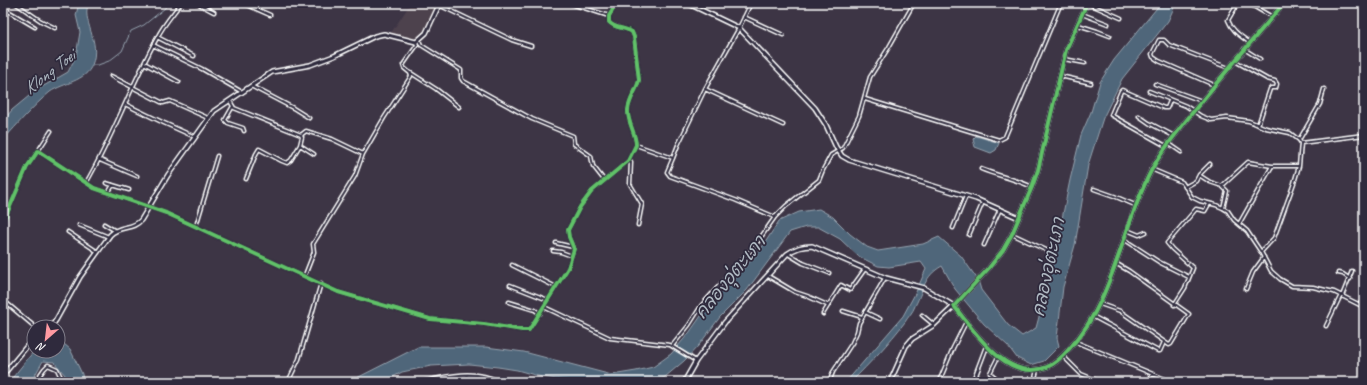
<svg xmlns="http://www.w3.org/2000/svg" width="1367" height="385" viewBox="0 0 1367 385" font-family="Caveat,'Playpen Sans Thai',sans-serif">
<rect width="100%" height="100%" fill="#3d3545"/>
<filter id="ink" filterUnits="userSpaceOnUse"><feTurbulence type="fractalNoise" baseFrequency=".025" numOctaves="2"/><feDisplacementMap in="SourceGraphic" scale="8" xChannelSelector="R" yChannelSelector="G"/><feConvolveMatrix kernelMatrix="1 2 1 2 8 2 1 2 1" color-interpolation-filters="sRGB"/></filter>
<g filter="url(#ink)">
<path fill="#4e424e" d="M411 3H440L427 30 419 38 414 39 391 33Z"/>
<path fill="#4f667a" stroke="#95a3af" d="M79 3H89C80 20 102 41 92 65 86 81 63 83 50 92 33 106 18 124 3 140V121L12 110 35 91 68 72 76 56 80 32 76 15Z
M1161 3H1176L1168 21 1122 79 1103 118 1088 165 1075 245 1063 287 1057 338 1059 346 1044 361 1031 365 1017 358 1008 346 984 324 955 289 942 266C924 276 924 289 915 306 913 312 908 317 905 322 889 343 870 363 851 382H846L903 316 916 292 926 269 921 262 889 267 878 266 858 256 840 239 818 227H806L790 232 747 290 720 317 699 345 684 361 665 377 655 382H580L542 377 517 370 498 367 469 364 431 366 402 372 384 382H349L418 347H486L524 352 612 375 636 371 653 367 671 354 689 333 708 306 759 252 779 221 799 212 819 209 833 217 850 234 867 247 878 251 923 244 939 237 961 256 978 280 981 290 1008 325 1022 336 1036 328 1051 272 1070 180 1081 135 1091 112 1100 82 1114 60Z
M976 136 999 143 996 150 991 153 975 147 973 139Z
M58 339 70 349 82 374 83 382H67L65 375 54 362 43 361 31 382H9L34 351H58Z"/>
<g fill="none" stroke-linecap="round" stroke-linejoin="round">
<path stroke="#95a3af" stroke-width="1" d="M93 65H98L109 61 122 51 131 31 144 25 165 8 167 3"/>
<defs>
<path id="street" d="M15 3 41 21 55 28
M197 3 214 12
M243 3 270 15
M569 3 609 16
M741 3 749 7
M751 3 739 28 705 89 783 125
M1087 3 1121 18
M1238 3 1228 20C1232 31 1241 36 1250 43
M1248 3 1272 17
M439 5 512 40 531 46
M3 8 35 27
M1082 14 1108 24
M744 17 783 35
M1078 25 1097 31 1110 36
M157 37 194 56
M419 40 421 45 461 70V78L463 81 532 119 573 136 574 144 591 156 593 166 604 180
M153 45 202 69 242 92
M1244 49 1260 59
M1064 59 1085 63
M1235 61 1267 79 1275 81 1277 84 1276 88H1271L1270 89 1258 125
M144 63 179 82
M411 73 436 89 459 107
M111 76 163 103 170 101 208 118
M1060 76 1091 83
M1155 84 1202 101
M1214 85 1159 61 1153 57 1152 54 1159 40H1164L1169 45 1229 68
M251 86 293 108 309 118
M1149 91 1186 106 1201 116 1211 120 1227 118 1249 121 1266 128 1290 133 1299 140 1301 143 1299 166 1294 183 1274 238 1261 252
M865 99 999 140 1005 137 1061 3
M230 101 234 108 301 135 306 131 332 139 363 154
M125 104 164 123 195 137
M233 106 225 120 228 123 243 128 244 131
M1139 116 1149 123 1174 136
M301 135 302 137 300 145 314 154
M1362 135 1364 130
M1299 140 1320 104 1324 89
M1168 143 1181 152
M1301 143 1364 135
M636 145 673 158 678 145 705 89
M1166 146 1111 115 1121 91 1122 90 1164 108H1167L1170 101
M38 151 51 131
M673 158 667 172 670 176 735 200 775 217
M629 159 631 162 630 184 642 204 638 225
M100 160 137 176
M981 169C998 176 1016 179 1032 187
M1151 169 1182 182 1192 197 1200 201 1216 205 1223 208 1228 211 1234 220 1247 231 1261 252 1271 271 1280 279 1292 286 1313 287 1334 292 1364 307
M1199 175 1210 182 1222 186 1227 191 1223 208
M246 179 256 154 259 149 282 161 287 163 291 160 300 145
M86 183C113 137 131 85 157 38 163 25 173 14 181 3
M106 183 129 190
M1222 186 1248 162 1272 166
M1185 187 1196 181 1199 175 1210 164
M1094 189 1114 196 1135 205
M108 193 113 185
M3 223 27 167 38 151 94 188 166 213 338 292 430 319 484 324 522 330H529L568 268 574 249 569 237 568 230 580 207 592 191 628 161 636 145C636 133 627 122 628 110 629 99 637 90 639 80L634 37 632 32C624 27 615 29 609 22V16L617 3
M104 224 114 230
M1239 224 1272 166H1299
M79 225 109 237
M196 226 217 156
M953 228 966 196
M1127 230 1139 235 1146 232
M68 232 98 252
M1012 234 1048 251
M969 235 983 202
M1125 240 1159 262 1189 277
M556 243 573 247
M984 245 1000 209
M553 251 561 252 572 256
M788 254 803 263 829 273
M512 265 556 287
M1338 273 1343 274 1350 279
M305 275 314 252 313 244 355 176 363 154 384 118 411 76 410 73 404 68 403 65 417 45 416 42
M768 276 795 292 807 296 827 305
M510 285 548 300
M1246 289 1253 272 1264 257
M1342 296 1352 271
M3 300 35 327
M509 302 535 310 540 314
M1100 304 1120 311 1169 345 1171 344 1189 314 1129 271 1117 264
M1174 305 1185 288 1193 268 1172 249 1167 243 1196 209 1205 211 1209 204
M544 307 610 338 670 345 696 361
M843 311 862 317
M865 312 880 319
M823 314 841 285 850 290 865 269
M922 315 934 325
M1094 317 1158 351H1160L1164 342
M1326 326 1341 295
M1076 342 1172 382
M672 346 689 325 701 306 754 247 775 217 786 206 819 180 823 170 831 155 843 148 859 116 870 77 889 47 914 3
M1063 356 1081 374 1101 382
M35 382 44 369 48 365 57 369 63 382
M288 382 299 359 321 283
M467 382V375
M829 382 833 372 852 343 857 332 859 323 885 278
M944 382 942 380 941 377 953 348 966 322
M996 382 995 377 990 373 998 357
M1034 382 1037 370
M1149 382 1152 374"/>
<path id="secondary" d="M687 3 739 28 815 108 826 125 836 147 842 156 849 160 976 199 1019 218
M1087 3 1066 50 1038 170 1032 187 1012 234 1003 250 989 268 954 306C975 332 1007 383 1047 367 1056 364 1064 355 1070 348 1115 298 1121 229 1151 171 1161 151 1176 134 1189 117 1220 78 1252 41 1284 3
M3 8 7 3
M51 327 56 320 80 277 110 235C119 225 133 230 141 220L168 175 214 111 272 72 310 65 334 56 375 36 384 34 416 42 426 33 440 3
M3 375 27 346 34 340
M424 382C449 376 475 370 499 382
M684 382 696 361 725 322 787 254C796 248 802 246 812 246L886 278 924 288 954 306 934 325 912 339 906 346 890 382
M973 382 987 345"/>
</defs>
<use href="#street" stroke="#fff" stroke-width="5"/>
<use href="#secondary" stroke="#fff" stroke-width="6"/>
<use href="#street" stroke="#2f2a3d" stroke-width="2"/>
<use href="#secondary" stroke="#2f2a3d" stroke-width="3"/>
<defs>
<path id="cycleway" d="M1087 3 1066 50 1038 170 1032 187 1012 234 1003 250 989 268 954 306C975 332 1007 383 1047 367 1056 364 1064 355 1070 348 1115 298 1121 229 1151 171 1161 151 1176 134 1189 117 1220 78 1252 41 1284 3
M3 223 27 167 38 151 94 188 166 213 338 292 430 319 484 324 522 330H529L568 268 574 249 569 237 568 230 580 207 592 191 628 161 636 145C636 133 627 122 628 110 629 99 637 90 639 80L634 37 632 32C624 27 615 29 609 22V16L617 3"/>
</defs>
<use href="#cycleway" stroke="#2f2a3d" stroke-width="6"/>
<use href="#cycleway" stroke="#61c268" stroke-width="4"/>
</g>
</g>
<g text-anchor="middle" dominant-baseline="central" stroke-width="3.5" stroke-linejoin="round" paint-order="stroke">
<g font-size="18" font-style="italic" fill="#b0bac3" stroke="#2f2a3d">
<text transform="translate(49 72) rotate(-38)">Klong Toei</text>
<text transform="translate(1048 267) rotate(-78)">คลองอุ่ตะเภา</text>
<text transform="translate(730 277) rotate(-51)">คลองอุ่ตะเภา</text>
</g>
</g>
<rect width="1367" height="385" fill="none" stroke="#2f2a3d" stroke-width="16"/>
<rect x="8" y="8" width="1351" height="369" fill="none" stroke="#fff" stroke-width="1.5" filter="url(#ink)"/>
<g transform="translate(46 339) rotate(208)"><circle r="19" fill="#2f2a3d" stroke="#827f8b"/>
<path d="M0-3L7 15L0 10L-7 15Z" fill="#ff9aa2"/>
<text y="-6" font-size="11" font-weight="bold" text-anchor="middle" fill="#ffffff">N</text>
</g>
</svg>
